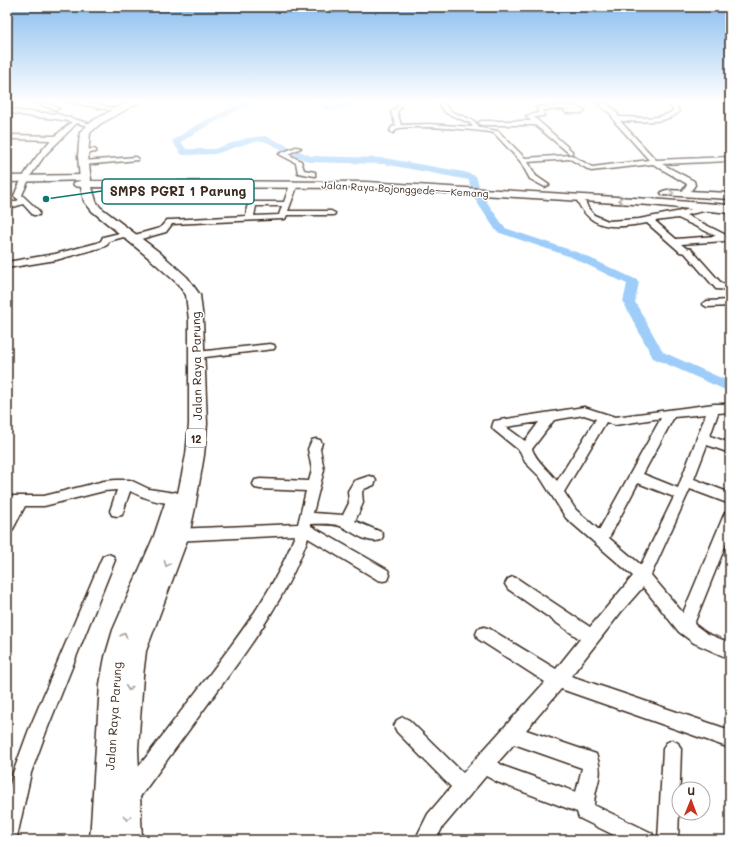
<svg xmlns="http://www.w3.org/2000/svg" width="737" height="847" viewBox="0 0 737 847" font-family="Mali,sans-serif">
<rect width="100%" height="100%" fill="#fff"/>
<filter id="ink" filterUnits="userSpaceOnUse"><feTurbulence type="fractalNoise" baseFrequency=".025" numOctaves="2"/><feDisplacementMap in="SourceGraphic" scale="8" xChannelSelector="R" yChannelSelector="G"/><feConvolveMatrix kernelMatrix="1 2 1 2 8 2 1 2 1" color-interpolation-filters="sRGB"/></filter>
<g filter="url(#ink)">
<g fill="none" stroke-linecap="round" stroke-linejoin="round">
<path fill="#9ecdf9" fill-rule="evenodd" d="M243 102H253L202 129 181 142 186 149H214L247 138 265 136 311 156 384 158 464 172 476 176 482 195 505 228 579 253 637 280 639 282 635 302 663 352 730 382V392L653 358 623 302 627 284 571 257 497 232 472 195 469 180 384 164 309 162 264 141 251 142 215 154 184 155 181 154 172 141 196 125Z
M309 102H320L331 107 344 102H351L350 107 330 111Z"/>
<defs>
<path id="minor" d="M34 102H44L59 108 56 110Z
M69 102H86L118 109 115 111Z
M119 102H133L135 104 132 106Z
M437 102H443L450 111 474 121 480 128 498 131 525 158 571 155 592 167 649 160 615 122 611 114 596 102C606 102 615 108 619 117 635 117 659 121 673 111L669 102H675L679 112C666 125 637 121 620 121L656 160 730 157V161L662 164 694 181 695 185 689 194H686L682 192 687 184 653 164 591 171 570 159 528 162 536 176 549 185 545 187 530 179 520 161 494 133C481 130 407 124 397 129 396 130 395 132 393 133L390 131 392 127 396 126 391 112 398 106 401 108 397 112 401 125 429 124 473 127 470 123 446 113Z
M575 106 585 111 582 113H567L565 112V110L573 109 543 110 544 116 534 117 572 151V153L570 154 535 125H481L478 123 481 121H531L526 116 538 113 537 107Z
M7 107 19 111 57 114 91 124 88 126 77 123 45 155 31 175 22 195 39 211V215H33L23 204 7 209V204L19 200 14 196C22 175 36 156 51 140L14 139 11 137 14 135 55 136 72 122C51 116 28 119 7 111Z
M729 135H730V140L726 137Z
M296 147 301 148 288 154 301 161 304 170 315 172V176L298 173 296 163 279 154Z
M94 149 96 150V152L82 154 79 152 82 150Z
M136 157 138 158V160L83 165 80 163 83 161Z
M291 182H294L298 184 288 211H331L335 213 334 215H287L285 219H282L172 224 166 232 134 241 130 238 131 236 160 228 167 220H170L246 216 247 207 251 202H284ZM256 206H282L279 215 254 216Z
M577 196H583L588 208 594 215 608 221 639 219 708 206V210L686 215 730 237V243L725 241 681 244 686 248 691 249 722 284H730V290L716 289 685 253 680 252 647 223C616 228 590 232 576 198ZM678 218 716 236 676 239 655 221Z
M128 231 132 233 131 235 109 241 107 245 103 247 56 260 7 268V262L55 254 97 243 101 241 103 237Z
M730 300V306L707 307 702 304 707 301Z
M270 344 274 345 275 347 274 349 197 358 192 355 197 352Z
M714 404H730V412L718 413 710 436 730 443V453L707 445 694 479 730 493V504L690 489 651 575 683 613 723 517 725 513 730 511V534L694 624 706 633 730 643V659L694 643 679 632 643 587 621 612 571 676 730 730V746L727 747 561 689 526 730 596 754C605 777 595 783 594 805L652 833 655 840H624L579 818 577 812 497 782 486 776 442 828 436 840H415L428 814 451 787 397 732 394 726 397 720 403 717 409 720 463 773 545 682 478 639 476 634 478 629 484 627 490 629 556 669 580 639 508 589 505 584 508 579 513 577 518 579 590 627 633 576 566 518 540 477 525 462 520 451 494 430 492 427 494 421 584 407 615 417ZM706 414 678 488 643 474 674 417ZM584 415 596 419 557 481C549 470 536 461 532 449L554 420ZM661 418 599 530 576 510 564 492 606 422 615 425ZM539 422 525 441 506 427ZM638 483 674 497 641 565 609 538ZM514 744 582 768 576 792 503 766 498 762Z
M316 439 320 440 322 443 320 449 324 470 313 513 343 515 349 503 348 491 354 481 369 476 374 477 376 481 374 485 364 489 362 492 363 503 355 521 381 532 383 536 381 540C367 545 353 531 340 526 332 523 320 524 311 524V526L388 570 390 575 388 580 383 581 378 580 308 538C288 594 253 643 218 690 191 727 164 764 137 801L130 804 123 801 120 794 123 787C151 751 178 715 206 679 240 634 275 589 295 535L174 541 169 539 167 535 169 531 174 529 298 524 306 491 260 489 255 488 253 484 255 480 260 479 309 481 312 470 308 449 312 440Z
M116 480H130L149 489 181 494 183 498 181 502C166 506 143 498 130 491L122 515 117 516 112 515 110 511 117 490 104 491 44 506H25L12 531 7 533V514L11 506H7V496H44L104 481Z
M108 554 113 556 115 560 46 732 31 773 17 837 16 840H7V796L13 773 28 732 101 560 103 556Z
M672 740 678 743 681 749 678 840H658L663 749 666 743Z"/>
<path id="major" d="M86 175 89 176 91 178 89 180 7 182V176Z"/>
<path id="highway" d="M128 102H140L100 124 90 133 88 156 91 181 367 182 650 199 730 205V213L650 205 367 188 92 187 96 201 100 207 159 252 187 277 200 295 203 320 207 424 204 455 195 508 189 535 146 651 143 676 138 749 142 840H90L100 684 105 657 113 630 154 536 168 494 175 492 178 493 186 455 189 424V320L186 295 177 283 149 258 92 211 84 201 81 187 75 186 73 184 75 182 80 181 78 156 80 132 94 120Z
M667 190 730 193V199L663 195 661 193 663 191Z"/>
</defs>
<use href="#minor" stroke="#3b2a1e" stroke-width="3"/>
<use href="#major" stroke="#3b2a1e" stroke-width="3"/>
<use href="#highway" stroke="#3b2a1e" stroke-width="3"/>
<use href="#minor" fill="#fff" fill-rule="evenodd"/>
<use href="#major" fill="#fff" fill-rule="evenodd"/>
<use href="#highway" fill="#fff" fill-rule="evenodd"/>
</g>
<defs><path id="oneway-chevron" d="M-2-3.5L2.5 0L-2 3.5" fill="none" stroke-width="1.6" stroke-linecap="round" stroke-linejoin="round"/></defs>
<g stroke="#a79f9a">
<use href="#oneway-chevron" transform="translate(671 193) rotate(3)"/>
<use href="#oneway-chevron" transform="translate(621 200) rotate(-176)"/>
<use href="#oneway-chevron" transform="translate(167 564) rotate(111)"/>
<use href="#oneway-chevron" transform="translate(124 635) rotate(-72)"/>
<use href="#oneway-chevron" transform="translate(129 688) rotate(95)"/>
<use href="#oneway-chevron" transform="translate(127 818) rotate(89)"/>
</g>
</g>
<linearGradient id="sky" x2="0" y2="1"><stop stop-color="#8abeef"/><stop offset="0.46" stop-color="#fff"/><stop offset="1" stop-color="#fff" stop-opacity="0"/></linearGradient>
<rect width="737" height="221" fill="url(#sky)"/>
<g text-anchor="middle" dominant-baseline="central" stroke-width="3" stroke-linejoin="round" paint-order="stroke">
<g font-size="10" fill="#3b2a1e" stroke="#fff">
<text transform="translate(405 189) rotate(3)">Jalan Raya Bojonggede—Kemang</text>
</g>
<rect fill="#fff" stroke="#766a62" stroke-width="1" x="186" y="429" width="20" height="18" rx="3"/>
<g font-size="11" font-weight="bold" fill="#3b2a1e">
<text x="196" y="438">12</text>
</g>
<g font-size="12" fill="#3b2a1e" stroke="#fff">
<text transform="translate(196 366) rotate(-91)">Jalan Raya Parung</text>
<text transform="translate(113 716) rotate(-86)">Jalan Raya Parung</text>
</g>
</g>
<path fill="none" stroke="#0f766e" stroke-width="1.5" d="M46 199L102 191"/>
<circle fill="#0f766e" stroke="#fff" stroke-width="1.5" cx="46" cy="199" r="4"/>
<rect fill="#fff" stroke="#0f766e" stroke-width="1.5" x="102" y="179" width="152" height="25" rx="4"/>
<g font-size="13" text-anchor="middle" font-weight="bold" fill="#3b2a1e">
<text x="178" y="196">SMPS PGRI 1 Parung</text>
</g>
<rect width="737" height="847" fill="none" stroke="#fff" stroke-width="24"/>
<rect x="12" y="12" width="713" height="823" fill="none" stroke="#3b2a1e" stroke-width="1.5" filter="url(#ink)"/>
<g transform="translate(691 801) rotate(1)"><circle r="19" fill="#ffffff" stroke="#b1aaa5"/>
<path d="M0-3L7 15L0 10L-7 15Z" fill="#c8321e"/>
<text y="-6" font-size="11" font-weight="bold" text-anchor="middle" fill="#3b2a1e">U</text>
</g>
</svg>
